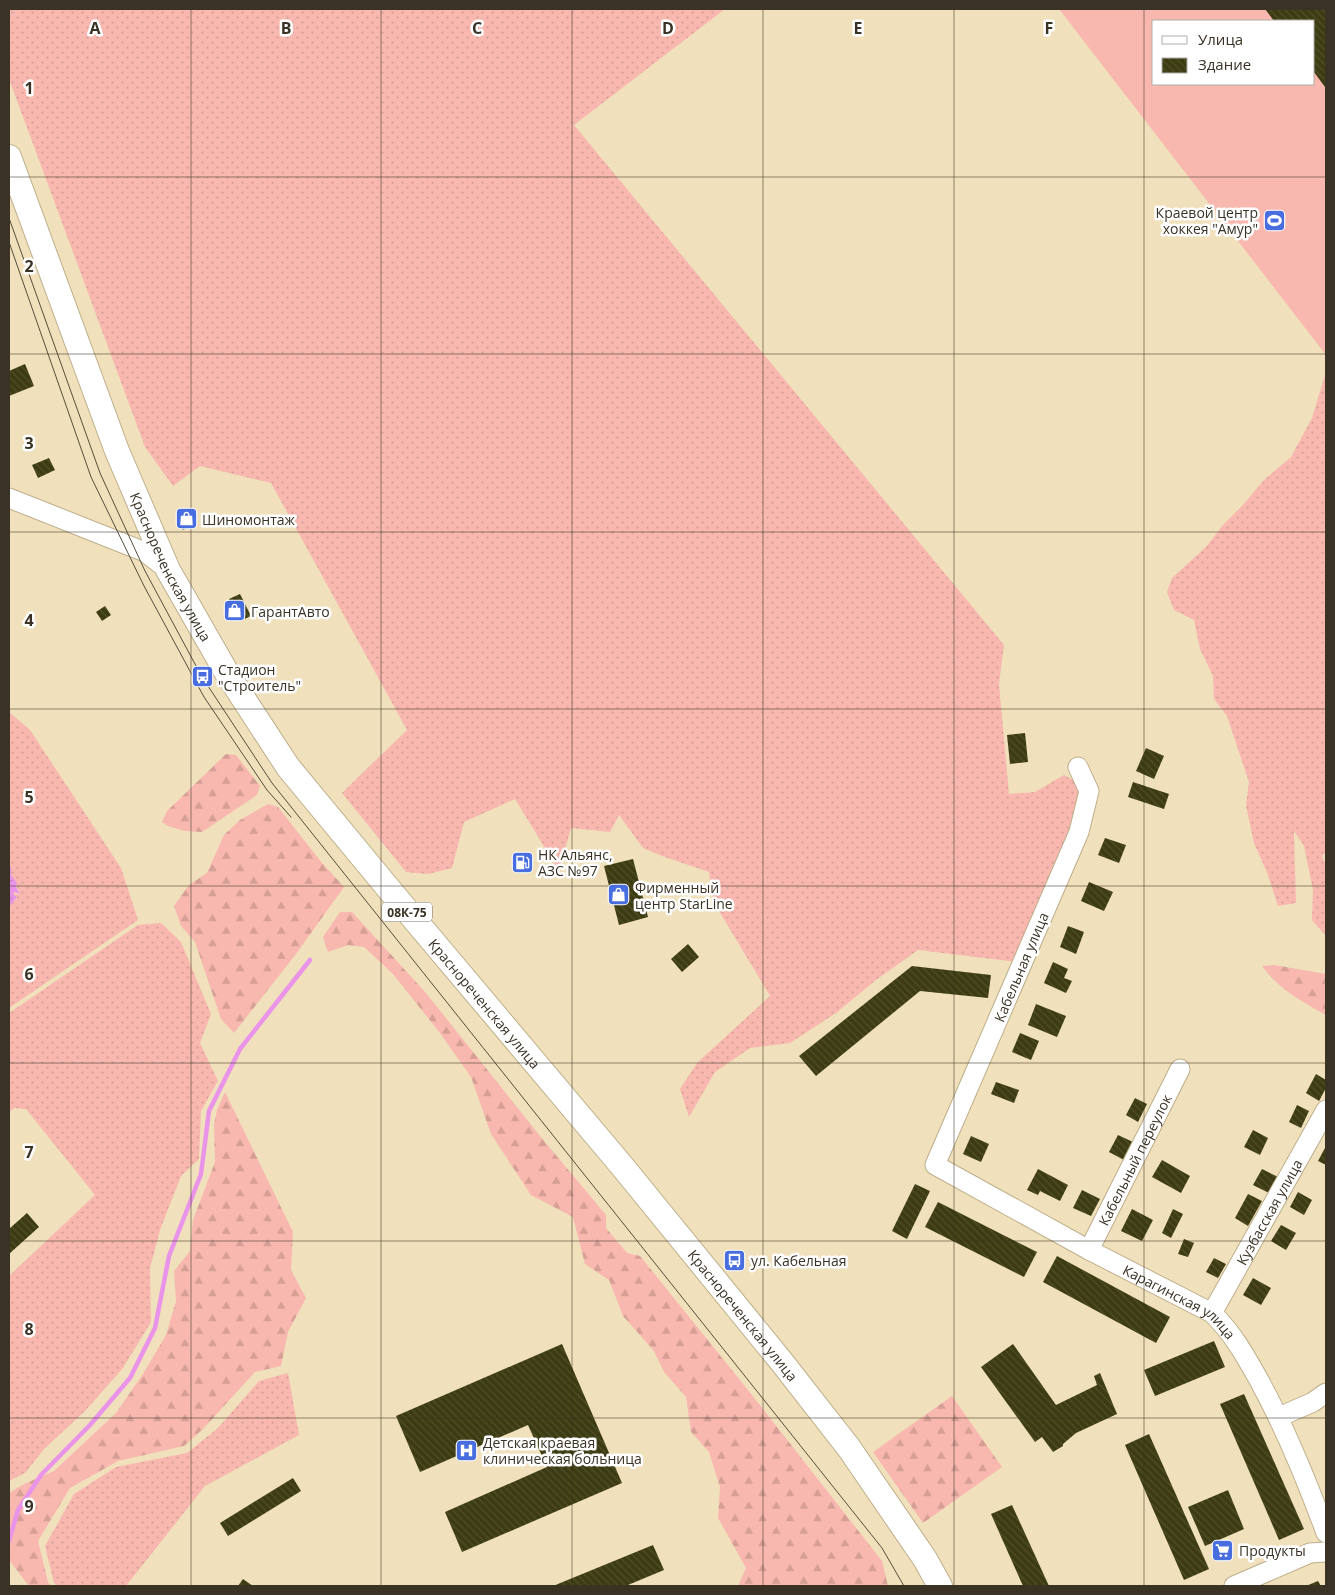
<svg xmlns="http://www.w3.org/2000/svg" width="1335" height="1595" viewBox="0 0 1335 1595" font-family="'Open Sans',sans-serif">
<defs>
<pattern id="grass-dots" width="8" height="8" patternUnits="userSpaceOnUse" patternTransform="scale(1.25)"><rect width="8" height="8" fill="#f8b8af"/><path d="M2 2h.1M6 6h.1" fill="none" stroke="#d59f96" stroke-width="1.8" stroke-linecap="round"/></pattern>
<pattern id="forest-firs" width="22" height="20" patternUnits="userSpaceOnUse" patternTransform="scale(1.25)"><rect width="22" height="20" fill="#f8b8af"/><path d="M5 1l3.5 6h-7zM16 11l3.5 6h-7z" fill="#d59f96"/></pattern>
<pattern id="water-ripples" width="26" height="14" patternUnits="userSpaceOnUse" patternTransform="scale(1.25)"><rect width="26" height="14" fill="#ea94e9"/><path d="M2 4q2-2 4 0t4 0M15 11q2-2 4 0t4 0" fill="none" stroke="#bf79bd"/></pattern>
<pattern id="building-back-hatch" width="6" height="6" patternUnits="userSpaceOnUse" patternTransform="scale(1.25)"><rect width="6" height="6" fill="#3c3b11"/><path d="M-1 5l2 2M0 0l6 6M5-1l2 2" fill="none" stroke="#504f2b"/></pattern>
</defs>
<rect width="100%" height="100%" fill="#f0e0bb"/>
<path fill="url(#grass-dots)" d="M9 9H725L574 125 1004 645 999 684 1009 794 1035 792 1064 775 1077 782 1082 794 1073 833 1017 962 918 950 876 980 836 1013 790 1043 750 1048 715 1072 689 1117 680 1089 697 1063 770 996 713 901 709 872 662 856 643 848 619 815 610 832 571 828 559 871 515 799 464 822 452 868 428 874 406 872 342 793 407 730 271 483 200 466 173 486 145 447 9 79Z
M1326 372V852L1322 856 1326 865V936L1312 920 1313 890 1304 846 1294 831 1296 903 1278 906 1268 875 1254 843 1246 806 1249 782 1227 716 1214 699 1213 676 1200 649 1194 620 1174 610 1167 592 1172 578 1206 547 1223 525 1243 505 1264 480 1291 457 1312 418Z
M9 712 30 730 121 868 138 920 9 1008V907L12 902 16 899 17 897 13 894 14 891 15 894H20L11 875V867L9 866Z
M161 923 181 942 211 1014 200 1043 218 1081 201 1111 199 1159 181 1176 160 1230 150 1268 151 1322 123 1368 85 1411 44 1449 25 1473 9 1481V1276L95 1195 26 1109 14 1108 9 1112V1013L138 925Z
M288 1373 299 1435 205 1486 126 1586H58L54 1583 45 1546 74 1494 116 1467 187 1453 218 1428 259 1381Z"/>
<path fill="url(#forest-firs)" d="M226 754 236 755 260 786 257 795 202 832 185 831 168 826 162 822 167 811Z
M268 804 278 807 322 863 344 887 296 954 234 1033 221 1019 195 942 181 926 174 906 189 885 207 873 224 835 240 820Z
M340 912H352L426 993 540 1136 606 1215V1228L627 1253 640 1256 752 1395 882 1561 888 1586H738L746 1568 718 1518 720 1487 709 1452 691 1432 686 1397 664 1372 654 1351 623 1316 609 1280 585 1264 573 1217 531 1195 491 1134 471 1077 440 1033 393 974 364 947 348 945 328 952 323 937Z
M1274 965 1326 974V1015C1300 1000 1280 990 1262 966Z
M225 1092 293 1232 291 1270 306 1298 288 1332 281 1366 255 1372 203 1429 184 1446 118 1461 70 1488 38 1541 48 1582 51 1586H29L9 1560V1493L24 1484 54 1471 116 1413 143 1374 166 1335 176 1301 174 1271 190 1251 193 1220 215 1162 214 1125 217 1110Z
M952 1396 1002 1467 923 1523 873 1452Z"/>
<path fill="#f8b8af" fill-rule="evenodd" d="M1059 9H1326V355ZM1154 21H1314V84H1154Z"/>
<path fill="url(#water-ripples)" d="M9 866 11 867V875L17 883 16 887 20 894 14 892 13 894 17 897 9 907V919Z"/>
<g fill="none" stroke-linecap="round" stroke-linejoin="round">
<path stroke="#ea94e9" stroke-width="4.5" d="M9 1541 18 1510 41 1475 90 1425 130 1378 155 1328 169 1256 201 1174 209 1111 240 1049 310 960"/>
</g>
<path fill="url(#building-back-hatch)" d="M1265 9H1326V86L1325 87 1314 72V21H1274Z
M25 364 34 386 9 396V371Z
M49 458 55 470 38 478 32 465Z
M189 508 197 522 183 530 176 516Z
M240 594 251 616 240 621 229 599Z
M105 606 111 615 102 621 96 612Z
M1025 733 1028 762 1010 764 1007 735Z
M1146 748 1164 756 1154 779 1136 771Z
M1133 782 1169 794 1164 809 1128 797Z
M1105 838 1126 845 1119 863 1098 855Z
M524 853 532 864 520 873 512 862Z
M633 859 648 917 619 925 604 866Z
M1089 882 1113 892 1104 911 1081 901Z
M1068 926 1084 932 1076 954 1060 947Z
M688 944 699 957 682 972 671 959Z
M1053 962 1068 969 1064 978 1072 981 1066 993 1044 983Z
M912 966 991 975 988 998 920 991 816 1076 799 1056Z
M1036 1004 1066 1016 1057 1037 1028 1025Z
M1020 1033 1039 1041 1031 1060 1012 1052Z
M1316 1074 1326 1080V1088L1319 1101 1306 1093Z
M996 1082 1019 1090 1014 1103 991 1094Z
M1135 1098 1147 1104 1138 1122 1126 1115Z
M1297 1105 1309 1111 1301 1128 1289 1122Z
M1253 1130 1268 1138 1260 1155 1244 1147Z
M1118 1135 1133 1142 1124 1160 1109 1152Z
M971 1136 989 1144 981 1162 963 1154Z
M1326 1146V1165L1318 1161Z
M1162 1160 1190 1176 1181 1193 1152 1177Z
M1038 1169 1068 1185 1060 1201 1040 1191 1038 1195 1027 1190Z
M1262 1169 1280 1178 1271 1194 1253 1185Z
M915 1184 930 1191 907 1239 892 1231Z
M1082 1190 1100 1199 1091 1216 1073 1208Z
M1298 1192 1312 1200 1304 1215 1290 1207Z
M1248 1194 1262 1201 1248 1226 1235 1218Z
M938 1202 1037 1252 1024 1277 925 1227Z
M1132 1209 1153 1220 1142 1241 1121 1231Z
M1173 1209 1183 1214 1171 1238 1162 1233Z
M27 1213 39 1227 9 1254V1229Z
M1281 1225 1296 1233 1286 1250 1271 1241Z
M1184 1239 1194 1243 1188 1257 1178 1254Z
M1057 1256 1170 1317 1156 1343 1043 1282Z
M1214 1258 1226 1264 1218 1278 1206 1272Z
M1253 1278 1271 1288 1261 1305 1243 1295Z
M1214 1341 1225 1367 1155 1396 1144 1370Z
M562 1344 622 1483 462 1552 445 1512 547 1467 528 1425 420 1472 396 1416Z
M1013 1344 1056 1405 1097 1385 1094 1376 1100 1373 1117 1414 1076 1433 1063 1444V1446L1053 1452 1042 1437 1035 1442 981 1367Z
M1244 1394 1304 1529 1279 1540 1220 1404Z
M1149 1434 1209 1569 1184 1580 1125 1445Z
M293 1478 301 1491 228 1536 220 1523Z
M1228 1490 1244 1529 1205 1546 1188 1507Z
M1012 1505 1049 1586H1023L991 1514Z
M653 1545 664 1570 628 1585 629 1586H553Z
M243 1579 253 1586H238Z
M1318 1581 1321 1586H1306Z"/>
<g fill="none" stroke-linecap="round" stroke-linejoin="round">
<defs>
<g id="minor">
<path d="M9 498 145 552 168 570"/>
<path id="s1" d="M1078 767 1089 791 1079 832 935 1165 1089 1250 1212 1313C1233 1333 1246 1357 1260 1382 1286 1430 1307 1481 1326 1533"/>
<path id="s2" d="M1089 1250 1180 1069"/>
<path id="s3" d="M1212 1313 1326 1110"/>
<path d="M1279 1417 1313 1402 1326 1393"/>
<path d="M1234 1586 1310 1553 1326 1552"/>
</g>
<g id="major">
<path id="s4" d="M9 157 117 451 168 570 228 675 288 767 393 894 622 1166 781 1361 849 1448 925 1559 940 1586"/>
</g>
</defs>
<use href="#minor" stroke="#beaf8b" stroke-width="21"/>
<use href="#major" stroke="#beaf8b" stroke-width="26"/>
<use href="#minor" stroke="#fff" stroke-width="19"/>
<use href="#major" stroke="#fff" stroke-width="24"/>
<path stroke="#564e3c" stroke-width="1" d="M9 218 100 473 145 571 202 677 272 783 882 1548 904 1586
M9 242 91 477 144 586 204 697 267 790 291 817"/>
</g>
<path fill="none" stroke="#3a3325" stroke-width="1" stroke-opacity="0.55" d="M191 9V1586M381 9V1586M572 9V1586M763 9V1586M954 9V1586M1144 9V1586M9 177H1326M9 354H1326M9 532H1326M9 709H1326M9 886H1326M9 1063H1326M9 1241H1326M9 1418H1326"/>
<defs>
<symbol id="stadium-square" viewBox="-11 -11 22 22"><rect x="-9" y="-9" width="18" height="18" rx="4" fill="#476ddf" stroke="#fff"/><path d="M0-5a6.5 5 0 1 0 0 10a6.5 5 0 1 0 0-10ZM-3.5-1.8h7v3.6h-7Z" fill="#fff"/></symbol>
<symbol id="shop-square" viewBox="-11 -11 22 22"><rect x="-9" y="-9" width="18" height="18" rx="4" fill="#476ddf" stroke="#fff"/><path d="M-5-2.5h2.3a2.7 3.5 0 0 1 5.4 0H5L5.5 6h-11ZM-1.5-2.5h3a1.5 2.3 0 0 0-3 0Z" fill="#fff"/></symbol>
<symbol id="bus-square" viewBox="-11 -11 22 22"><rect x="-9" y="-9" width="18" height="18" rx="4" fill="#476ddf" stroke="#fff"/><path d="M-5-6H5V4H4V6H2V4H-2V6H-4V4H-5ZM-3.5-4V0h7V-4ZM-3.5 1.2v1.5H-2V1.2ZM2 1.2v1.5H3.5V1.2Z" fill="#fff"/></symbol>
<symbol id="fuel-square" viewBox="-11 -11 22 22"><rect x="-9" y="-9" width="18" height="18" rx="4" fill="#476ddf" stroke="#fff"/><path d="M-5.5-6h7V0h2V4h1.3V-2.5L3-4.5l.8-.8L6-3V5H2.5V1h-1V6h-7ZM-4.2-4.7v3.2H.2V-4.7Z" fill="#fff"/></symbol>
<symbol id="hospital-square" viewBox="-11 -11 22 22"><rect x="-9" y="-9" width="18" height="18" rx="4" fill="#476ddf" stroke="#fff"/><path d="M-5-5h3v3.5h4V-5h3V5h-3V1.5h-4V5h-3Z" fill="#fff"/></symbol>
<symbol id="supermarket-square" viewBox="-11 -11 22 22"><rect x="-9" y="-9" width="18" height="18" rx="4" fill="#476ddf" stroke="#fff"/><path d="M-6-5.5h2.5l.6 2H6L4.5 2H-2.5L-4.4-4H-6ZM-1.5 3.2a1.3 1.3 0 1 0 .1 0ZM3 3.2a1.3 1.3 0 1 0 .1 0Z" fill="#fff"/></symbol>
</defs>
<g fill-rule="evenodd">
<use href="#stadium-square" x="1262" y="208" width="25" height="25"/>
<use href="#shop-square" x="174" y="506" width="25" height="25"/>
<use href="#shop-square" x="222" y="598" width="25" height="25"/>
<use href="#bus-square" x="190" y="664" width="25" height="25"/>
<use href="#fuel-square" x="510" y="850" width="25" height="25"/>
<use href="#shop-square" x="606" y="882" width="25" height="25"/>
<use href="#bus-square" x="722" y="1248" width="25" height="25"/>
<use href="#hospital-square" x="454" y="1438" width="25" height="25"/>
<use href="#supermarket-square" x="1210" y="1538" width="25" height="25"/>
</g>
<g text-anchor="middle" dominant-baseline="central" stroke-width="5" stroke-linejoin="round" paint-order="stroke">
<rect fill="#fff" stroke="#757066" stroke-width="1" x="382" y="902.5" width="50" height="19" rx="4"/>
<g font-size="12" font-weight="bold" fill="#3a3325">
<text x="407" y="912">08К-75</text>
</g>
<g font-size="14" fill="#3a3325" stroke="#fff" text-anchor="start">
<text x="1258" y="212" text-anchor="end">Краевой центр<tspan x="1258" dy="16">хоккея "Амур"</tspan></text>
<text x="202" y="519">Шиномонтаж</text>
<text x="251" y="611">ГарантАвто</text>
<text x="218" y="669">Стадион<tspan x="218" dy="16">"Строитель"</tspan></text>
<text x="538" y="854">НК Альянс,<tspan x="538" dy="16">АЗС №97</tspan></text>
<text x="635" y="887">Фирменный<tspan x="635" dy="16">центр StarLine</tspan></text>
<text x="751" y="1260">ул. Кабельная</text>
<text x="483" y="1442">Детская краевая<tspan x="483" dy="16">клиническая больница</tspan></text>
<text x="1239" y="1550">Продукты</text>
</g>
<g font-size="14" fill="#3a3325" stroke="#fff">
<text stroke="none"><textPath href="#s4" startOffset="441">Краснореченская улица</textPath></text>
<text transform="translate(1021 967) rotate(-67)">Кабельная улица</text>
<text stroke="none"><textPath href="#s4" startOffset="981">Краснореченская улица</textPath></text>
<text stroke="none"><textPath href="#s2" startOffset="101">Кабельный переулок</textPath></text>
<text stroke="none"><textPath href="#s3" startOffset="116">Кузбасская улица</textPath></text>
<text stroke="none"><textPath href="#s1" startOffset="712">Карагинская улица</textPath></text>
<text stroke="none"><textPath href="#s4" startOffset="1386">Краснореченская улица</textPath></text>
</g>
</g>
<g font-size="16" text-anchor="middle" font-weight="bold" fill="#3a3325" stroke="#fff" stroke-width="5" stroke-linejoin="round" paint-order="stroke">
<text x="95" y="34">A</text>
<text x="286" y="34">B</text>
<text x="477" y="34">C</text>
<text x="668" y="34">D</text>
<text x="858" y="34">E</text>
<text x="1049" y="34">F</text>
<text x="29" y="94">1</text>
<text x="29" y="272">2</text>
<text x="29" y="449">3</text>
<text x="29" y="626">4</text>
<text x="29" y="803">5</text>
<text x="29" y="980">6</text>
<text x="29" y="1158">7</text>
<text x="29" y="1335">8</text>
<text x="29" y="1512">9</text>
</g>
<rect width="1335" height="1595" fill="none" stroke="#3a3325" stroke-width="20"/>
<rect x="1152" y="20" width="162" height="65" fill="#ffffff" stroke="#b0ada8"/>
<rect x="1162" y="36" width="25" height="8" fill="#ffffff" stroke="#b0ada8"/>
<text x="1198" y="45" font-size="15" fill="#3a3325">Улица</text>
<rect x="1162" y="58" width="25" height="15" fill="url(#building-back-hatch)" stroke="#b0ada8"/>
<text x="1198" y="70" font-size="15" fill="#3a3325">Здание</text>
</svg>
